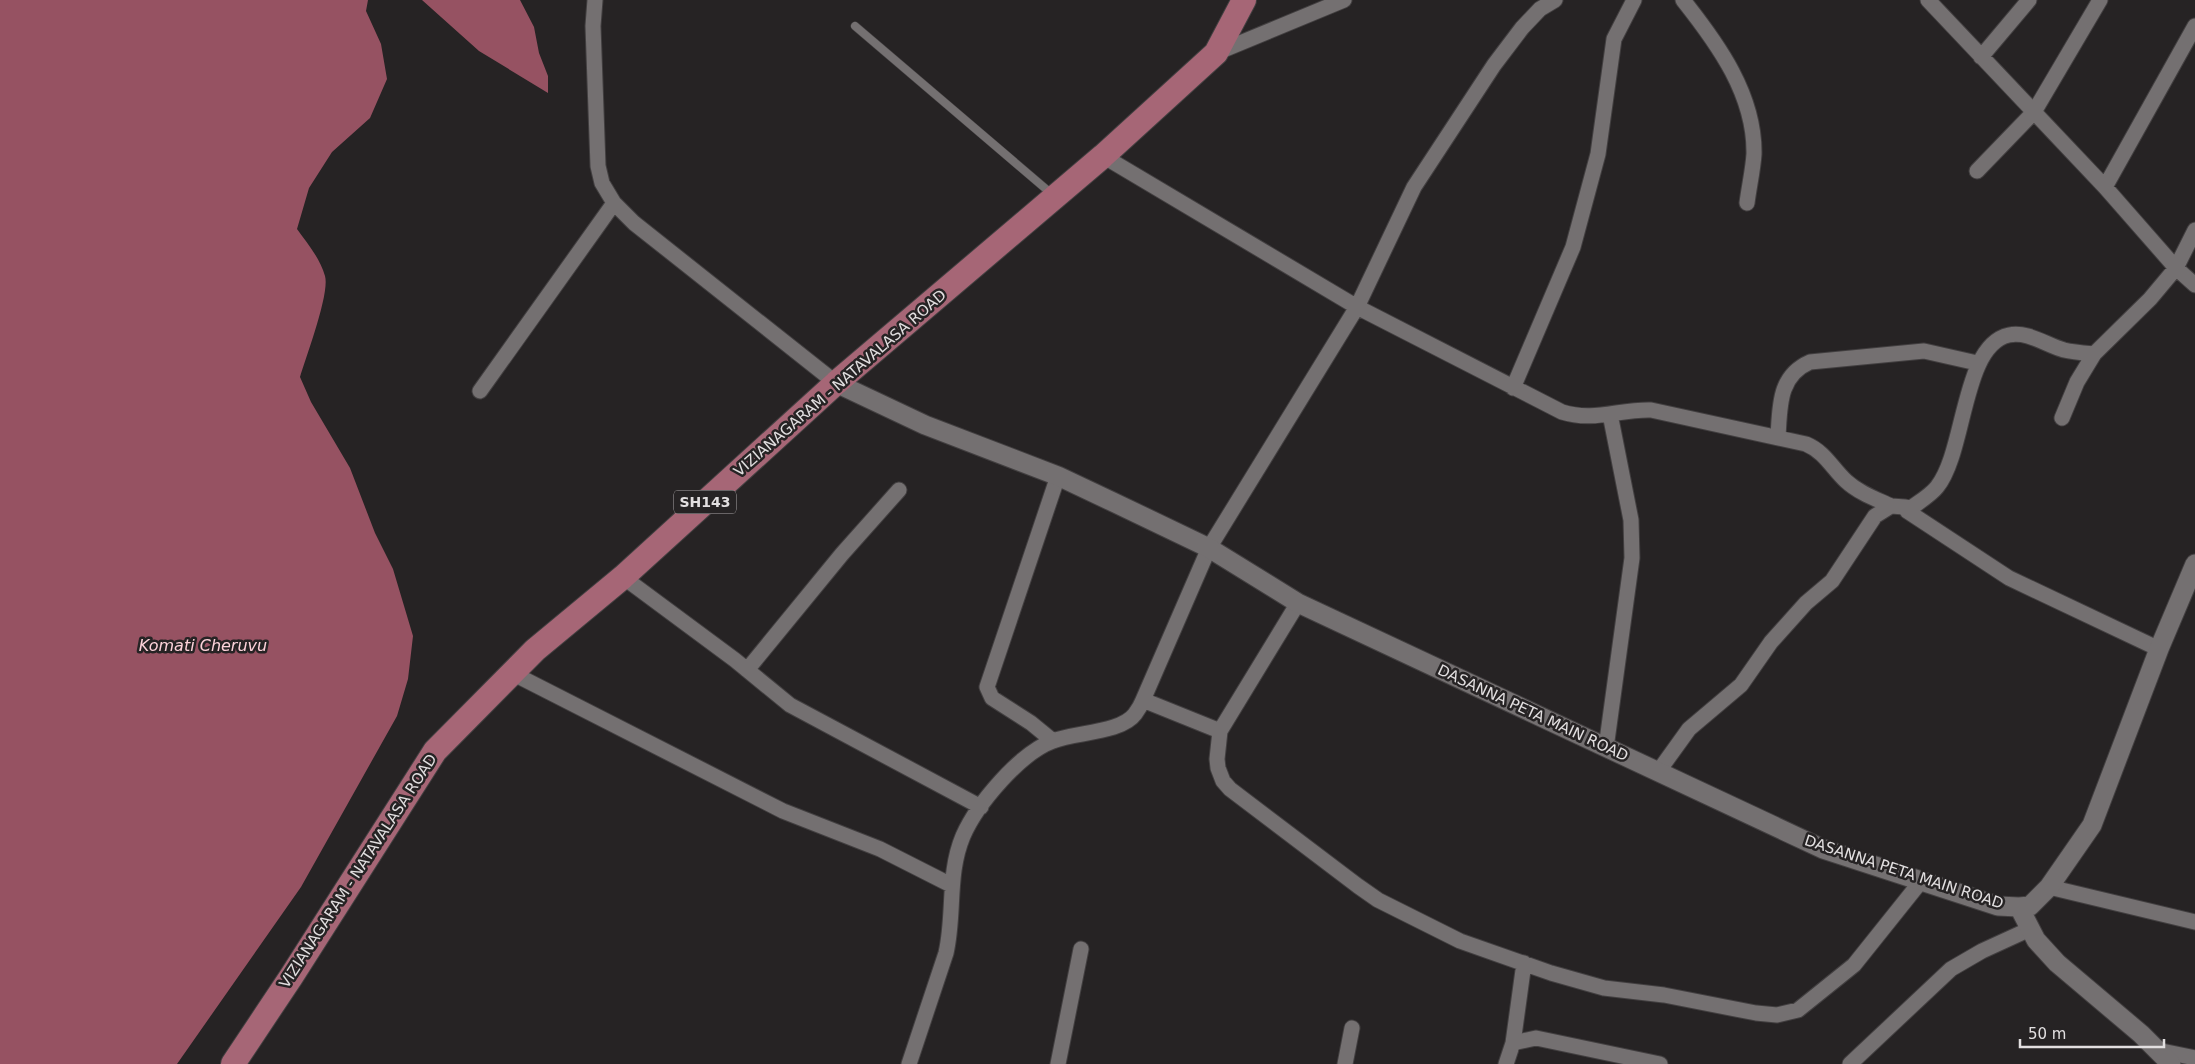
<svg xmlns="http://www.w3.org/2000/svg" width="2195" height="1064" viewBox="0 0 2195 1064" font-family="'DejaVu Sans',sans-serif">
<rect width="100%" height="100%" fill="#262324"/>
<path fill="#965262" d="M0 0H368L366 11 381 44 387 79 370 118 332 152 309 188 297 229C307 243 320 258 325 276 330 293 306 357 300 377L311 402 350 468 375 533 393 569 413 636 408 679 397 716 301 887 177 1064H0Z
M422 0H520L534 27 539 53 548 76V93L479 51Z"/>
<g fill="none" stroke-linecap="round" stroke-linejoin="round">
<defs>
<path id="service" d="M855 26 1053 195"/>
<path id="minor" d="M595 0 593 26 598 166 602 183 614 203 634 223 836 383
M1683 0C1718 44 1755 95 1754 154 1753 170 1749 187 1747 203
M1928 0 2105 187 2176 268 2195 285
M1216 53 1344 0
M1981 57 2029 0
M1103 156 1357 307 1562 412C1594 422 1619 409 1651 410L1806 444C1825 452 1832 468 1846 481 1859 493 1876 499 1891 506
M1977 171 2034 112 2100 0
M2105 187 2195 26
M1513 388 1573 247 1598 154 1614 39 1634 0
M480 391 614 203
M2062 418 2077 382 2094 354 2150 299 2176 268 2195 230
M1778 437C1780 407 1778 376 1810 362L1924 351 1977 363
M1907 511 2009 578 2159 649
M623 577 735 660 790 705 981 807
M1298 603 1220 731 1217 759 1218 768 1223 781 1230 789 1358 886 1378 900 1460 941 1551 973 1604 988 1664 995 1756 1013 1777 1015 1798 1010 1854 965 1922 880
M747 670 842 554 899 490
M512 673 783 811 880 849 951 885
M1143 700 1220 731
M1053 741 1031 723 992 698 987 687 1058 476
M1606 748 1632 558 1631 520 1610 414
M1658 772 1689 729 1741 685 1771 642 1806 603 1832 581 1875 516 1891 506 1905 507 1907 511C1917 503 1930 496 1937 487 1966 451 1962 345 2009 335 2028 331 2046 345 2064 350 2073 352 2084 353 2094 354
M2049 887 2195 922
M1513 1043 1524 963
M2157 1050 2195 1058
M909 1064 946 953C955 914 947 874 963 836 977 804 1020 753 1053 741 1075 732 1121 733 1135 714 1138 710 1141 705 1143 700L1209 548 1357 307 1414 187 1494 65 1522 28 1540 9 1555 0
M1058 1064 1081 949
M1345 1064 1352 1028
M1506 1064 1513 1043 1536 1038 1660 1064
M1850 1064 1951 969 1982 951 2030 929"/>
<path id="tertiary" d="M836 383 925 425 1058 476 1113 502 1209 548 1298 603 1823 849 1998 906 2019 907 2030 906 2049 887 2092 825 2159 649 2195 564
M2019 907 2036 940 2057 963 2141 1034 2171 1064"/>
<path id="primary" d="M233 1064 291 977 435 751 535 650 623 577 836 383 1103 156 1216 53 1244 0"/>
</defs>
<use href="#service" stroke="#423f40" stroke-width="9"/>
<use href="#minor" stroke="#423f40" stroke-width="17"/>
<use href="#tertiary" stroke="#423f40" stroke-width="21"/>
<use href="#primary" stroke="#423f40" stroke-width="26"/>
<use href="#service" stroke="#747071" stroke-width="8"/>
<use href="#minor" stroke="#747071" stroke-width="15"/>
<use href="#tertiary" stroke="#747071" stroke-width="19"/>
<use href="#primary" stroke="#a66676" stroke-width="24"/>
</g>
<g text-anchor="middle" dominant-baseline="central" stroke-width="5" stroke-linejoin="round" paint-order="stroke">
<rect fill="#262324" stroke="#aaa7a8" stroke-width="1" x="674" y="490.5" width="62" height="23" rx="4"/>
<g font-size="14" font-weight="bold" fill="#e2dfe0">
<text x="705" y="502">SH143</text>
</g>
<g font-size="15" fill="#e2dfe0" stroke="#262324">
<text transform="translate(840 383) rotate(-41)">VIZIANAGARAM - NATAVALASA ROAD</text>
<text transform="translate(1533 713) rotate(25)">DASANNA PETA MAIN ROAD</text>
<text transform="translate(358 871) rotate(-57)">VIZIANAGARAM - NATAVALASA ROAD</text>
<text transform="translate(1904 872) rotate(18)">DASANNA PETA MAIN ROAD</text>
</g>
<g font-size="16" font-style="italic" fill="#fdd2da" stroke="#262324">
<text x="203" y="645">Komati Cheruvu</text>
</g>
</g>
<path d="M2020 1039v8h144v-8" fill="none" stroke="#e2dfe0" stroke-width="2.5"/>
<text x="2028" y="1039" font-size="15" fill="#e2dfe0" stroke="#262324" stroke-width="4" paint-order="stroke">50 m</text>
</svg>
